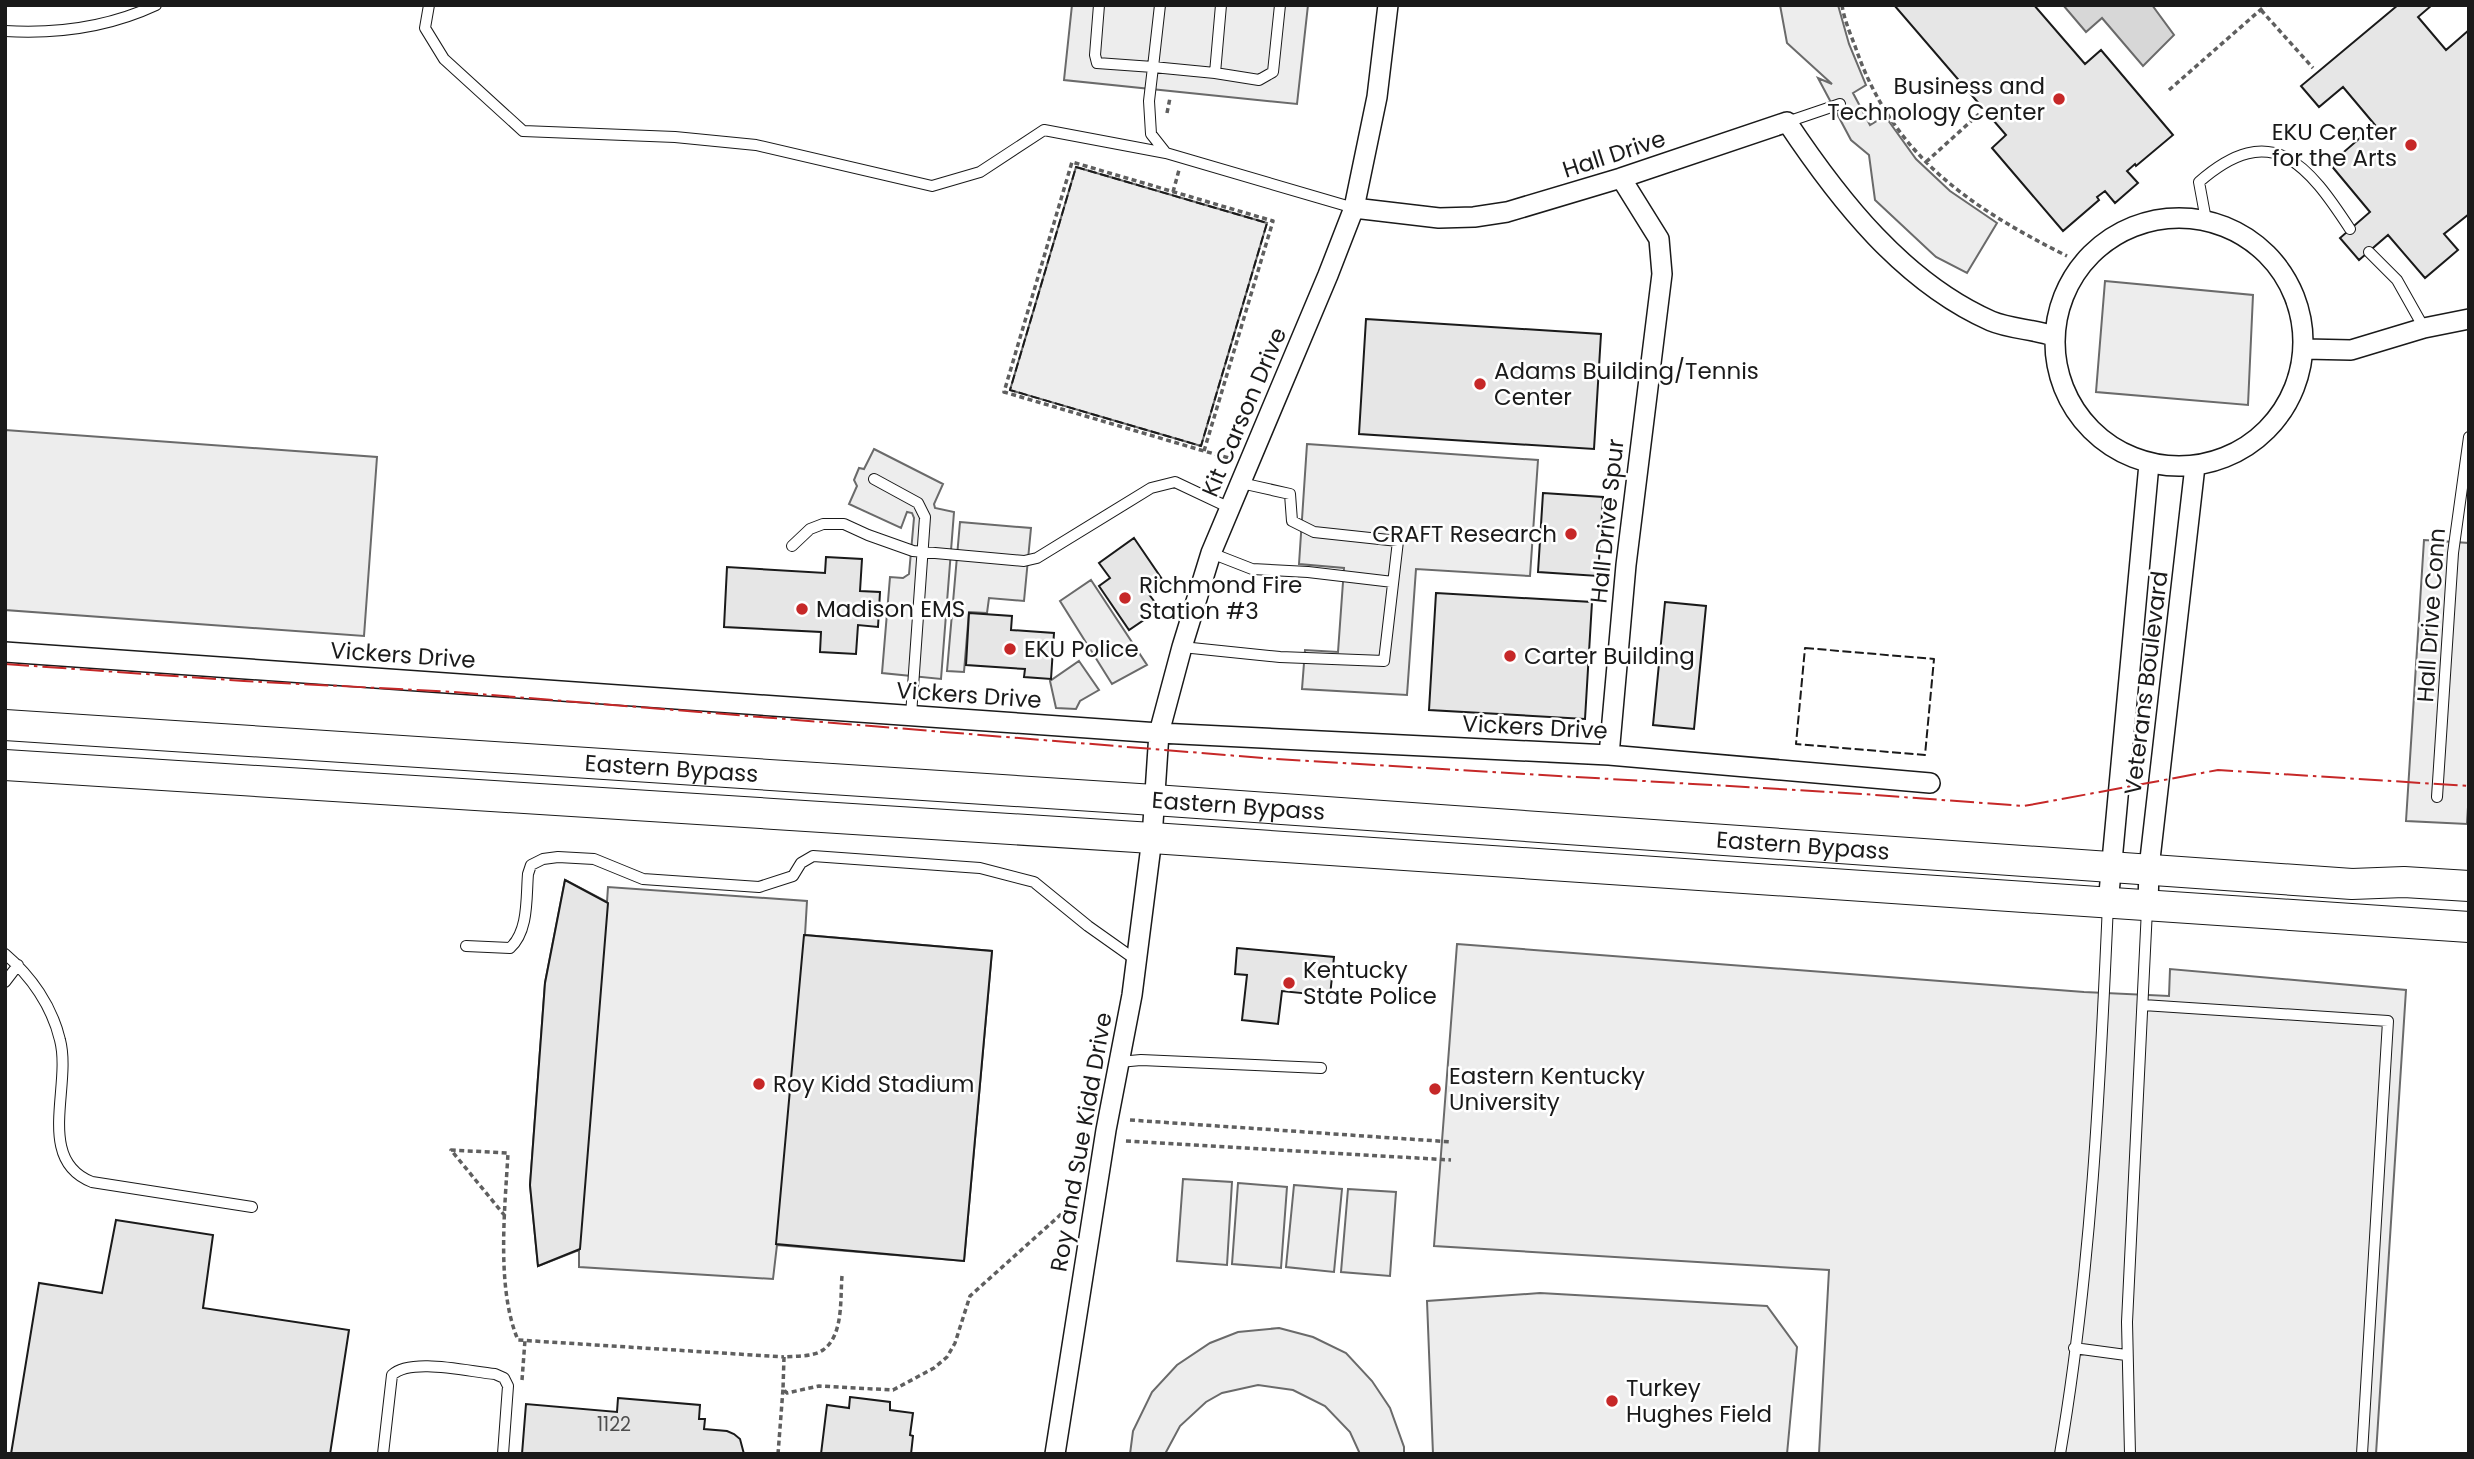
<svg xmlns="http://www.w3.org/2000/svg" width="2474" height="1459" viewBox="0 0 2474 1459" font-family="Poppins,sans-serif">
<rect width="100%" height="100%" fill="#fff"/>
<path fill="#ededed" stroke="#6a6a6a" stroke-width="2" d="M1072 5H1308L1297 104 1064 80Z
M1780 5H1838L1849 44 1866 85 1853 93 1870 125 1885 116 1916 159 1950 191 1997 223 1967 273 1936 257 1875 200 1869 155 1851 140 1818 78 1832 84 1787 43Z
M1076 167 1267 223 1201 446 1010 390Z
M2105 281 2253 295 2248 405 2096 392Z
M5 430 377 457 364 636 5 610Z
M1307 444 1538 460 1530 576 1416 569 1407 695 1302 689 1305 650 1338 652 1344 568 1299 564Z
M874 449 943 484 934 504 935 508 954 512 941 679 882 673 890 577 903 578 909 574 914 518 912 513 907 512 901 528 849 504 857 486 854 480 859 468 864 469Z
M960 522 1031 528 1024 601 989 598 987 613 969 612 964 672 947 671Z
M2424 540 2469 543V790L2467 824 2406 821Z
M1091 580 1147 665 1112 684 1060 601Z
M1079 661 1099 690 1080 701 1076 709 1056 708 1050 681Z
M565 880 607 902 608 887 807 901 805 935 992 951 964 1261 777 1245 773 1279 579 1267V1250L538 1266 530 1185 545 983Z
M1457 944 2084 992 2169 996 2170 969 2406 990 2376 1454H1819L1829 1270 1434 1246Z
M1183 1179 1232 1182 1227 1265 1177 1261Z
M1238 1183 1287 1187 1281 1268 1232 1264Z
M1294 1185 1342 1189 1334 1272 1286 1267Z
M1348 1189 1396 1192 1390 1276 1341 1272Z
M1540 1293 1767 1306 1797 1347 1787 1454H1433L1427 1301Z
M1279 1328 1313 1337 1346 1353 1372 1381 1390 1408 1404 1447V1454H1360L1350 1432 1325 1406 1293 1390 1258 1385 1222 1393 1206 1402 1180 1426 1165 1454H1130L1133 1431 1152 1392 1177 1365 1210 1343 1238 1332Z"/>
<path fill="#d7d7d7" stroke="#6a6a6a" stroke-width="2" d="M2063 5H2152L2174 35 2143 66 2102 18 2086 32Z"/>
<path fill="#e6e6e6" stroke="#1a1a1a" stroke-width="2" d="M1894 5H2034L2085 64 2101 50 2173 135 2136 166 2135 164 2127 171 2138 183 2115 203 2105 191 2097 197 2099 200 2063 231 1992 148 2006 135Z
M2398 5H2432L2418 17 2446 50 2469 30V214L2444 234 2458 250 2425 278 2388 235 2359 260 2340 238 2370 212 2330 164 2375 125 2343 87 2319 107 2301 86Z
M1366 319 1601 334 1594 449 1359 434Z
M1543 493 1603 497 1598 576 1538 572Z
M1134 538 1164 582 1148 593 1160 609 1129 630 1099 586 1110 578 1099 563Z
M826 557 862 559 860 591 880 592 878 627 858 625 856 654 820 652 821 632 724 627 727 567 825 573Z
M1436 593 1592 602 1585 719 1429 710Z
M1665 602 1706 606 1694 729 1653 725Z
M969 613 1012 616 1011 630 1054 633 1051 679 1024 677 1025 669 966 665Z
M565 880 608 903 580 1249 538 1266 530 1185 545 983Z
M804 935 992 951 964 1261 776 1244Z
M1237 948 1334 957 1330 996 1282 991 1278 1024 1242 1020 1247 975 1235 974Z
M116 1220 213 1235 203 1308 349 1330 330 1454H11L39 1283 102 1293Z
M850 1397 890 1402V1410L913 1413 910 1435 913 1436 911 1454H821L827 1405 849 1408Z
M618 1398 700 1405 699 1419H705L704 1429 727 1431 734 1434 740 1439 744 1454H522L526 1404 617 1412Z"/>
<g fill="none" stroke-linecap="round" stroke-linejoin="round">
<defs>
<path id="lane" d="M429 5 425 28 444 59 523 131 675 137 756 145 932 186 980 172 1044 130 1166 153
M1099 5 1095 55 1097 63 1153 67 1160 5
M1221 5 1215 73 1153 67 1149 101 1151 134 1166 153 1354 208
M5 31C56 34 109 27 156 5
M1215 73 1259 80 1273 72 1280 5
M1787 122 1840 104
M2206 220 2199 182C2272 118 2308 165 2350 229
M2369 252 2397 280 2424 328
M874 479 918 503 925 517 911 715
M792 546 810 529 823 524H844L868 535 913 551 1024 561 1037 558 1151 488 1175 482 1230 508
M1211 553 1252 569 1308 572 1393 582
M1182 647 1280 657 1384 661 1398 541 1314 532 1292 521 1290 494 1241 483
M2437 797 2453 553 2469 437
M466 946 510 948C529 931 526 897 528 874L531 865 543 859 558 857 594 859 643 879 759 887 793 876 801 863 813 856 980 868 1034 882 1088 926 1136 960
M5 954C31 976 52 1006 60 1040 72 1086 35 1160 92 1182L252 1207
M5 982 18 965
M2143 1005 2388 1021 2362 1454
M1119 1062 1141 1060 1321 1068
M2074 1348 2126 1355
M383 1454 392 1375C411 1357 470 1372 495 1374L504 1378 508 1386 503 1454
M2060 1454C2091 1272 2100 1088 2108 904
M2130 1454 2127 1322 2147 909"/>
<path id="street" d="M1354 208 1439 218 1474 217 1507 212 1621 178 1787 122C1839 200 1903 282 1991 321 2010 329 2033 329 2053 336
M2055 342a124 124 0 1 1 248 0a124 124 0 1 1-248 0Z
M2305 349 2351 350 2424 328 2469 319
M5 652 1159 733 1609 755 1930 783
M1609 755 1626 565 1662 274 1659 239 1621 178
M2108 904 2149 464
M2148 906 2149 868 2195 466
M1055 1454 1106 1130 1132 995 1152 838 1159 733 1182 647 1211 553 1328 275 1354 208 1377 97 1388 5"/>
<g id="primary">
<path id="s1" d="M5 725 1154 800 2352 884 2404 882 2469 886"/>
<path d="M5 765 1152 838 2469 927"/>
</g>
</defs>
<use href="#lane" stroke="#1a1a1a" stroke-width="12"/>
<use href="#street" stroke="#1a1a1a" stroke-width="22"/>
<use href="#primary" stroke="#1a1a1a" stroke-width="32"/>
<path stroke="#5f5f5f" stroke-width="3.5" stroke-dasharray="5 3.5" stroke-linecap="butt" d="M1842 5C1844 19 1850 33 1855 46 1892 155 1969 207 2067 256
M2261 10 2313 68
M2169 90 2266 5
M1167 113 1170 98
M1926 162 1979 114
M1173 192 1179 170
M1204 451 1273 221 1072 162 1004 392 1204 451 1229 458
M1130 1120 1452 1142
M1126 1141 1451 1160
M505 1216 451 1150 508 1153C505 1209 496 1288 518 1340L784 1357
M842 1276C840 1298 844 1335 823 1350 813 1357 796 1356 784 1357L783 1389 787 1393 819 1386 893 1390 934 1368 947 1357 955 1343 970 1296 1068 1208
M522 1380 525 1340
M778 1454 783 1389"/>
<use href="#lane" stroke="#fff" stroke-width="10"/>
<use href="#street" stroke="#fff" stroke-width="19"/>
<use href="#primary" stroke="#fff" stroke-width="30"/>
<path stroke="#1a1a1a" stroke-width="2" stroke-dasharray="9 3.5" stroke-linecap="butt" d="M1076 167 1267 223 1201 446 1010 390Z
M1805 648 1934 659 1925 755 1796 744Z"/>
<path stroke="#c62828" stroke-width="2" stroke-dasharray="24 5 3.5 5" stroke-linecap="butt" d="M5 664 244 681 454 692 1275 759 1862 794 2024 806 2218 770 2469 786"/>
</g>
<g fill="#c62828" stroke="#fff" stroke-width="2.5">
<circle cx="2059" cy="99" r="7"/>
<circle cx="2411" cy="145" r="7"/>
<circle cx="1480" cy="384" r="7"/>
<circle cx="1571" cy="534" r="7"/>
<circle cx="1125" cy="598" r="7"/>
<circle cx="802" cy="609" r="7"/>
<circle cx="1010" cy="649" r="7"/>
<circle cx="1510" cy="656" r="7"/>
<circle cx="1289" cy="983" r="7"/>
<circle cx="759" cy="1084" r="7"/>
<circle cx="1435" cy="1089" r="7"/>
<circle cx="1612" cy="1401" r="7"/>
</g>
<g text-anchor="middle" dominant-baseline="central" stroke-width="5" stroke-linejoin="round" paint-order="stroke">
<g font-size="19" fill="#4d4d4d">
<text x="614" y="1424">1122</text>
</g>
<g font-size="23" fill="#1a1a1a" stroke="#fff" text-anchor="start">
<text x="2045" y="86" text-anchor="end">Business and<tspan x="2045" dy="26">Technology Center</tspan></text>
<text x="2397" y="132" text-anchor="end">EKU Center<tspan x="2397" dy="26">for the Arts</tspan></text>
<text x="1494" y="371">Adams Building/Tennis<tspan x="1494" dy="26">Center</tspan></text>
<text x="1557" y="534" text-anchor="end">CRAFT Research</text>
<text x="1139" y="585">Richmond Fire<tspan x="1139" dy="26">Station #3</tspan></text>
<text x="816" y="609">Madison EMS</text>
<text x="1024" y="649">EKU Police</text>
<text x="1524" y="656">Carter Building</text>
<text x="1303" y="970">Kentucky<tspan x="1303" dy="26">State Police</tspan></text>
<text x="1449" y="1076">Eastern Kentucky<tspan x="1449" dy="26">University</tspan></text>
<text x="773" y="1084">Roy Kidd Stadium</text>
<text x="1626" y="1388">Turkey<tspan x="1626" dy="26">Hughes Field</tspan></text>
</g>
<g font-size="23" fill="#1a1a1a" stroke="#fff">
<text transform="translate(1614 154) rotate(-18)">Hall Drive</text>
<text transform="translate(1244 412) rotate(-67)">Kit Carson Drive</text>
<text transform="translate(1607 521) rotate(-84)">Hall Drive Spur</text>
<text transform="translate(2431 615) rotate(-86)">Hall Drive Conn</text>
<text transform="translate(403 655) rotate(4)">Vickers Drive</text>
<text transform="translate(2146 683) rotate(-83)">Veterans Boulevard</text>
<text transform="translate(969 695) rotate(4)">Vickers Drive</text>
<text transform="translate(1535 727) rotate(3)">Vickers Drive</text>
<text stroke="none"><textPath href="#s1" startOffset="668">Eastern Bypass</textPath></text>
<text stroke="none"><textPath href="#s1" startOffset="1236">Eastern Bypass</textPath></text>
<text stroke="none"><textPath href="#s1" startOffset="1802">Eastern Bypass</textPath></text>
<text transform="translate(1081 1142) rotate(-80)">Roy and Sue Kidd Drive</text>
</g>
</g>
<rect width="2474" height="1459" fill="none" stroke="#1a1a1a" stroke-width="14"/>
</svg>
